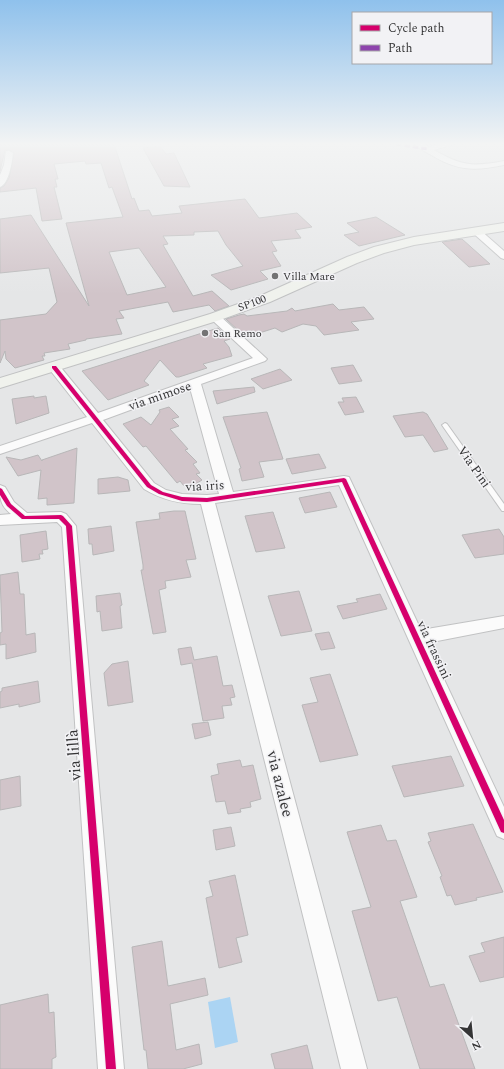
<svg xmlns="http://www.w3.org/2000/svg" width="504" height="1069" viewBox="0 0 504 1069" font-family="Spectral,serif">
<rect width="100%" height="100%" fill="#e5e6e7"/>
<path fill="#abd4f3" d="M230 997 238 1042 215 1048 208 1002Z"/>
<path fill="#d1c4c9" stroke="#b8b7b8" fill-rule="evenodd" d="M0 144H114L132 199 134 198 139 211 149 210 152 216 182 213 179 206 245 199 259 218 297 213 312 227 295 230 301 238 271 241 277 251 272 252 281 266 260 271 268 279 231 290 211 275 243 266 226 245 218 231 194 232V235L163 236 168 244 163 245 193 296 212 291 229 306 215 311 209 305 173 312 168 302 119 311 124 318 116 319 122 334 86 339V340L68 344 70 349 44 353 45 356H42L44 360 15 368 6 359 5 351 0 363V320L46 314 57 302 49 268 0 273V219L31 215 89 306 66 223 123 217 112 187 109 188 101 163 86 164 85 161 54 164 58 179H55L57 187H54L62 219 42 221 36 188 0 192V188L4 186 9 178 14 153 10 150H5L0 171ZM139 248 166 287 127 295 109 252Z
M160 146 166 154 174 153 190 187 164 186 143 148Z
M376 217 405 235 359 246 344 235 359 232 347 223Z
M462 239 490 264 469 267 442 242Z
M333 304 339 310 364 307 374 319 351 322 359 330 324 335 316 326 303 324 282 332 275 328 253 335 250 333 243 335 226 319 239 315 244 314 247 316 287 311 292 308 295 311Z
M218 328 230 339 224 341 229 347 232 356 203 364 207 368 179 377H176L160 360 144 381 149 385 108 400 82 371Z
M353 365 362 381 339 384 331 368Z
M280 369 292 380 263 389 251 379Z
M254 387 255 392 217 404 213 391Z
M34 396V398L46 396 49 413 16 424 12 399Z
M356 397 364 412 345 415 338 402H344L342 398Z
M169 407 179 417 172 419 179 426 170 429 188 449 185 450 197 462 193 464 200 473 196 474 202 480 194 485 187 486H184L180 481 177 483 146 446 143 447 123 424 141 417 151 425 160 412 159 410Z
M267 412 283 459 259 462 264 477 242 481 239 469 241 468 223 417Z
M423 412 427 414 448 449 434 452 423 435 405 437 393 416Z
M77 448 74 503 47 505V498L38 499 41 470 18 476 6 457 21 460 38 455 42 461V460Z
M319 454 326 468 292 474 286 459Z
M118 477 128 480 130 491 98 494V479Z
M330 492 337 507 305 513 299 498Z
M174 511H185L196 559 186 560 191 577 165 581 166 588 159 590 166 632 153 634 141 570H143V565L136 522 160 519 159 513Z
M273 512 285 548 256 552 245 516Z
M111 526 114 551 93 555 92 544H89L88 529Z
M499 529 504 537V554L475 558 462 535Z
M46 531 48 549 42 550 43 554H39L40 559 22 562 20 535Z
M18 572 20 594H24L26 635 35 633 36 652 6 659V644L0 645V633L2 632 0 575Z
M299 591 312 631 281 636 268 596Z
M120 593 122 605 120 606 122 628 102 631 100 611 97 612 96 596Z
M380 594 387 609 343 619 337 606 358 602 356 599Z
M329 632 335 648 321 650 315 634Z
M191 647 194 660 217 656 223 686 232 685 235 697 230 698 232 705 222 706 224 718 203 721 192 663 181 665 178 649Z
M128 661 133 702 108 706 104 673 112 664Z
M330 674 358 755 320 762 302 705 318 702 310 678Z
M38 681 40 702 19 707V704L0 708V692L2 691V688Z
M208 722 211 735 195 739 192 724Z
M451 756 464 786 404 797 392 766Z
M240 760 242 767 253 765 261 799 250 802 251 807 240 809 241 812 228 814 225 801 216 802 211 776 219 774 217 764Z
M20 776 21 806 0 810V780Z
M473 824 503 892 476 898 477 900 455 905 451 895 447 896 440 877 442 876 428 842 431 841 428 833Z
M381 825 387 841 396 840 417 897 400 901 430 987 444 984 475 1069H420L397 997 378 1001 352 911 371 907 347 832Z
M231 827 235 846 216 850 213 830Z
M235 875 248 935 236 938 242 962 219 968 206 898 213 896 209 881Z
M504 937V977L480 982 469 956 485 952 481 943Z
M162 941 168 986 205 978 208 995 170 1004 176 1050 199 1044 202 1064 183 1069H148L146 1050H144L132 947Z
M48 994 49 1013 54 1012 56 1057 52 1059V1069H0V1005Z
M307 1045 313 1069H275L271 1054Z"/>
<g fill="none" stroke-linecap="round" stroke-linejoin="round">
<defs>
<path id="service" d="M445 423 447 424 504 504V511H502L442 425Z"/>
<path id="minor" d="M414 144H424L428 147 439 144H454L434 150C461 166 473 167 504 161V165C475 171 458 171 433 156 427 152 419 149 414 144Z
M6 151H9L13 153C12 162 9 184 0 187V175L4 165Z
M476 228 479 229 504 251V259L501 258 473 233 471 231 473 229Z
M215 314 219 315 267 359 265 361 201 384 233 492 344 476 349 477 421 630 504 616V628L427 643 504 807V839L497 836 339 485 215 503 367 1069H341L201 504C180 504 162 500 144 489L92 423 0 454V446L87 417 50 370 48 367 50 364H58L98 413 253 358 211 319 210 317ZM190 388 219 494 207 495 182 494 166 490 154 483 103 420Z
M0 485 5 487 14 502 27 513 61 512 66 514 76 526 124 1069H98L62 527 57 522 0 525V515L11 514C0 505 0 499 0 485Z"/>
<path id="secondary" d="M504 223V231L414 245 384 253 357 263 270 302 220 320 0 388V378L210 314 260 296 347 257 374 247 414 237Z"/>
</defs>
<use href="#service" stroke="#c1c2c3" stroke-width="2"/>
<use href="#minor" stroke="#c1c2c3" stroke-width="2"/>
<use href="#secondary" stroke="#c1c2c3" stroke-width="2"/>
<use href="#service" fill="#fbfbfb" fill-rule="evenodd"/>
<use href="#minor" fill="#fbfbfb" fill-rule="evenodd"/>
<use href="#secondary" fill="#f0f2ed" fill-rule="evenodd"/>
<path stroke="#8e44ad" stroke-width="3" stroke-dasharray="5.5 3" stroke-linecap="butt" d="M396 144 428 149"/>
<defs>
<path id="cycleway" d="M52 366H56L151 485 163 492 182 497 207 498 344 478 346 479 504 820V833L501 832 342 482 207 502 182 501 159 494 147 487 52 368Z
M0 488 2 489 11 504 25 516 61 515 63 516 72 526 116 1069H106L66 526 59 519H22L7 506 0 495Z"/>
</defs>
<use href="#cycleway" stroke="#f2f2f5" stroke-width="2"/>
<use href="#cycleway" fill="#d6006c" fill-rule="evenodd"/>
</g>
<linearGradient id="sky" x2="0" y2="1"><stop stop-color="#8fc1ec"/><stop offset="0.49" stop-color="#f3f4f4"/><stop offset="1" stop-color="#f3f4f4" stop-opacity="0"/></linearGradient>
<rect width="504" height="294" fill="url(#sky)"/>
<g fill="#737374" stroke="#f2f2f5" stroke-width="1.5">
<circle cx="275" cy="276" r="4"/>
<circle cx="205" cy="333" r="4"/>
</g>
<g text-anchor="middle" dominant-baseline="central" stroke-width="3" stroke-linejoin="round" paint-order="stroke">
<g font-size="11" fill="#353536" stroke="#f2f2f5" text-anchor="start">
<text x="283" y="276">Villa Mare</text>
<text x="213" y="333">San Remo</text>
</g>
<g font-size="11" fill="#353536" stroke="#f2f2f5">
<text transform="translate(252 303) rotate(-20)">SP100</text>
</g>
<g font-size="13" fill="#353536" stroke="#f2f2f5">
<text transform="translate(160 396) rotate(-19)">via mimose</text>
<text transform="translate(474 467) rotate(55)">Via Pini</text>
<text transform="translate(205 486) rotate(-3)">via iris</text>
<text transform="translate(434 650) rotate(65)">via frassini</text>
</g>
<g font-size="16" fill="#353536" stroke="#f2f2f5">
<text transform="translate(74 755) rotate(-94)">via lillà</text>
<text transform="translate(280 784) rotate(76)">via azalee</text>
</g>
</g>
<rect x="352" y="12" width="140" height="52" fill="#f2f2f5" stroke="#a6a6a9"/>
<rect x="360" y="25" width="20" height="6" fill="#d6006c" stroke="#a6a6a9"/>
<text x="388" y="32" font-size="12" fill="#353536">Cycle path</text>
<rect x="360" y="45" width="20" height="6" fill="#8e44ad" stroke="#a6a6a9"/>
<text x="388" y="52" font-size="12" fill="#353536">Path</text>
<g transform="translate(472 1037) rotate(153)" stroke="#f2f2f5" stroke-width="3" paint-order="stroke">
<path d="M0-3L7 15L0 10L-7 15Z" fill="#353536"/>
<text y="-6" font-size="11" font-weight="bold" text-anchor="middle" fill="#353536">N</text>
</g>
</svg>
